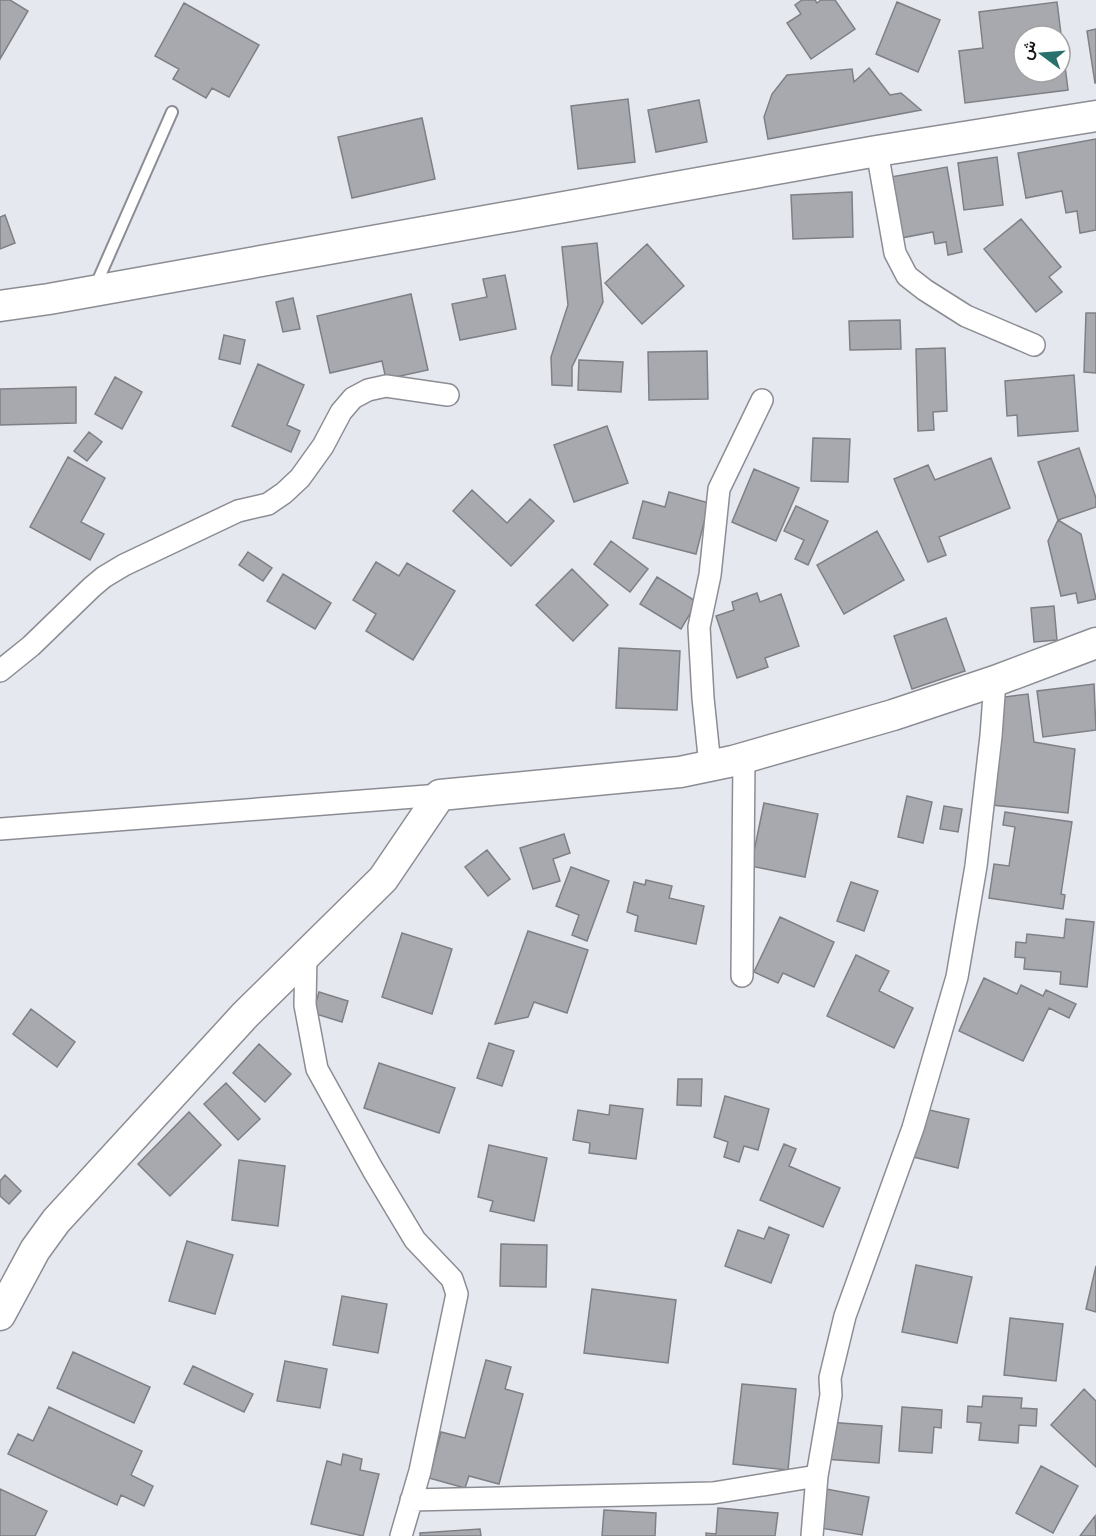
<svg xmlns="http://www.w3.org/2000/svg" width="1096" height="1536" viewBox="0 0 1096 1536" font-family="'Varela Round',Vazirmatn,sans-serif">
<rect width="100%" height="100%" fill="#e6e8ef"/>
<path fill="#a8a9af" stroke="#7f8086" stroke-width="1.5" fill-rule="evenodd" d="M0 0H10L28 11 0 59Z
M802 0H815L817 3 821 0H835L855 29 811 59 787 23 801 14 795 5Z
M897 2 940 20 918 72 876 54Z
M1057 2 1068 90 965 103 959 51 983 48 979 12ZM1024 36H1060V72H1024Z
M184 3 259 45 229 97 212 88 206 98 173 79 179 69 155 56Z
M1096 29V83H1095L1087 31Z
M869 68 890 95 901 93 921 110 768 139 764 117 772 94 787 75 852 69 854 82Z
M628 99 635 162 578 169 571 106Z
M699 100 707 142 656 152 648 110Z
M422 118 435 179 352 198 338 137Z
M1096 139V230L1080 233 1077 211 1066 213 1062 191 1026 198 1018 153Z
M997 157 1003 205 964 210 958 163Z
M947 167 962 252 948 255 946 242 935 244 933 232 896 239 885 178Z
M852 192 853 237 793 239 791 195Z
M5 215 15 243 0 249V217Z
M1021 219 1061 267 1049 277 1062 292 1036 312 984 249Z
M597 243 603 302 572 367V386L552 385 551 357 568 305 562 247Z
M647 244 684 286 642 324 605 283Z
M505 275 516 329 460 340 452 304 487 297 483 279Z
M411 294 428 370 386 379 382 361 330 373 317 316Z
M293 298 300 329 283 332 276 302Z
M1086 313H1096V373L1084 372Z
M900 320 901 349 850 350 849 321Z
M224 335 245 340 240 364 219 359Z
M945 348 947 411 933 412 934 430 918 431 916 349Z
M707 351 708 399 649 400 648 352Z
M579 360 623 362 621 392 578 390Z
M258 364 304 385 287 425 300 431 291 452 232 426Z
M1074 375 1078 431 1018 436 1017 415 1007 416 1005 381Z
M115 377 142 392 122 429 95 414Z
M76 387V423L0 425V389Z
M607 426 628 483 574 502 554 445Z
M89 432 102 442 87 461 74 451Z
M813 438 850 439 848 482 811 481Z
M1079 448 1096 498V507L1058 520 1038 462Z
M68 457 105 478 81 522 104 534 90 560 30 527Z
M991 458 1010 508 939 537 946 555 928 562 894 479 928 465 935 480Z
M754 469 799 488 776 541 732 522Z
M472 490 507 523 530 499 554 521 511 566 453 511Z
M669 492 709 503 696 554 633 538 643 501 665 507Z
M796 506 828 521 808 565 795 559 804 540 784 531Z
M1058 520 1081 534 1096 599 1078 603 1076 593 1061 596 1048 541Z
M877 531 904 580 844 614 817 565Z
M611 541 648 569 630 592 594 564Z
M248 552 272 568 263 581 239 565Z
M376 562 399 576 407 563 455 591 413 660 366 631 376 614 353 600Z
M572 569 608 605 573 641 536 605Z
M283 574 331 603 315 629 267 601Z
M657 577 697 602 681 629 640 604Z
M757 593 760 602 781 594 799 646 765 658 768 667 737 678 716 616 734 610 732 602Z
M1054 606 1057 640 1034 642 1031 608Z
M946 618 965 671 912 689 894 636Z
M619 648 680 651 677 710 616 708Z
M1094 684 1096 730 1043 737 1037 691Z
M1028 694 1034 742 1075 749 1068 813 992 805 998 698Z
M907 796 932 802 923 843 898 837Z
M764 803 818 814 805 877 751 866Z
M944 806 962 809 958 832 940 829Z
M1005 812 1072 822 1061 894 1065 895 1063 909 989 898 994 864 1009 866 1015 827 1003 825Z
M564 834 570 853 553 859 560 881 533 889 520 848Z
M487 850 510 879 488 896 465 867Z
M571 867 609 881 587 941 572 935 579 915 556 906Z
M646 880 672 886 669 898 704 906 696 944 635 931 638 916 627 912 634 882 645 885Z
M851 882 878 891 864 931 837 921Z
M780 917 834 942 814 987 783 973 778 983 754 972Z
M1066 919 1094 922 1087 987 1060 984 1061 972 1024 969 1025 958 1015 957 1016 942 1026 943 1027 934 1064 938Z
M528 931 588 950 567 1013 534 1002 528 1017 495 1024Z
M402 933 452 949 432 1014 382 997Z
M856 955 889 971 879 991 913 1008 894 1048 827 1016Z
M984 978 1017 994 1021 985 1043 996 1046 990 1076 1004 1069 1018 1049 1008 1023 1061 959 1031Z
M319 992 348 1001 342 1022 313 1013Z
M31 1009 75 1042 57 1067 13 1034Z
M489 1043 514 1051 502 1086 477 1078Z
M259 1044 291 1074 265 1102 233 1073Z
M379 1063 455 1088 439 1133 364 1108Z
M678 1079H702L701 1106 677 1105Z
M226 1083 260 1119 238 1140 204 1104Z
M725 1096 769 1109 758 1150 744 1146 739 1162 724 1157 728 1142 714 1137Z
M610 1105 643 1109 636 1159 589 1153 590 1143 573 1140 578 1110 609 1115Z
M925 1109 969 1119 958 1168 913 1157Z
M189 1112 221 1145 170 1196 138 1164Z
M784 1144 796 1149 789 1166 840 1188 823 1227 760 1200Z
M489 1145 547 1158 534 1221 490 1211 493 1201 478 1197Z
M239 1160 285 1166 278 1226 232 1220Z
M5 1175 21 1191 9 1204 0 1196V1181Z
M769 1227 789 1235 771 1283 725 1266 738 1230 764 1239Z
M187 1241 233 1255 215 1314 169 1301Z
M501 1244 547 1245 546 1287 500 1286Z
M916 1265 972 1277 957 1343 902 1332Z
M1096 1266V1312L1086 1309Z
M592 1289 676 1300 668 1363 584 1353Z
M342 1296 387 1304 378 1353 333 1345Z
M1010 1318 1063 1324 1056 1381 1004 1375Z
M73 1352 150 1387 134 1423 57 1388Z
M486 1360 511 1367 505 1389 523 1394 499 1484 469 1476 465 1488 429 1478 441 1432 465 1438Z
M285 1361 327 1369 320 1408 277 1401Z
M193 1366 253 1394 244 1412 184 1384Z
M742 1384 796 1389 788 1470 733 1464Z
M1084 1389 1096 1401V1467L1051 1425Z
M983 1396 1022 1398 1021 1408 1037 1409 1036 1426 1019 1425 1018 1443 979 1440 981 1423 967 1422 968 1406 982 1407Z
M49 1407 142 1451 131 1475 153 1486 144 1506 121 1495 117 1505 8 1454 18 1434 33 1441Z
M902 1407 942 1410 941 1428 934 1427 932 1453 899 1451Z
M827 1422 882 1426 879 1463 824 1459Z
M343 1454 362 1459 360 1470 379 1474 363 1536 311 1524 327 1461 341 1465Z
M1041 1466 1078 1486 1053 1533 1016 1513Z
M821 1488 869 1497 862 1535 814 1527Z
M0 1489 47 1511 35 1536H0Z
M718 1508 778 1513 775 1536H706V1533L716 1534Z
M604 1510 656 1513 655 1536H602Z
M1095 1516 1096 1536H1080Z
M480 1529 481 1536H420V1533Z"/>
<g fill="none" stroke-linecap="round" stroke-linejoin="round">
<defs>
<path id="lane" d="M95 287 172 112"/>
<path id="street" d="M877 151 895 253 907 276 925 290 966 316 1034 345
M0 671 31 646 92 587 104 577 124 565 238 511 268 504 284 493 300 478 323 446 341 412 353 398 368 390 386 386 448 395
M710 766 703 698 699 627 710 575 719 489 762 400
M0 829 440 795
M306 954 305 1005 317 1069 373 1170 415 1240 452 1279 457 1294 420 1471 401 1536
M742 976 744 758
M411 1500 713 1493 817 1476
M812 1536 817 1476 831 1395 830 1378 845 1316 913 1128 957 977 976 866 991 736 995 681"/>
<path id="secondary" d="M0 306 49 299 877 151 1096 116
M0 1315 35 1250 56 1221 245 1015 383 879 440 795 680 772 733 761 893 715 995 681 1096 643"/>
</defs>
<use href="#lane" stroke="#8c8d94" stroke-width="14"/>
<use href="#street" stroke="#8c8d94" stroke-width="24"/>
<use href="#secondary" stroke="#8c8d94" stroke-width="33"/>
<use href="#lane" stroke="#fff" stroke-width="10"/>
<use href="#street" stroke="#fff" stroke-width="21"/>
<use href="#secondary" stroke="#fff" stroke-width="30"/>
</g>
<g transform="translate(1042 54) rotate(286)"><circle r="28" fill="#ffffff" stroke="#a3a3a3" stroke-width="1.5"/>
<path d="M0-4.5L10 22L0 15L-10 22Z" fill="#28716c"/>
<text y="-9" font-size="16" font-weight="bold" text-anchor="middle" fill="#18181a">ش</text>
</g>
</svg>
